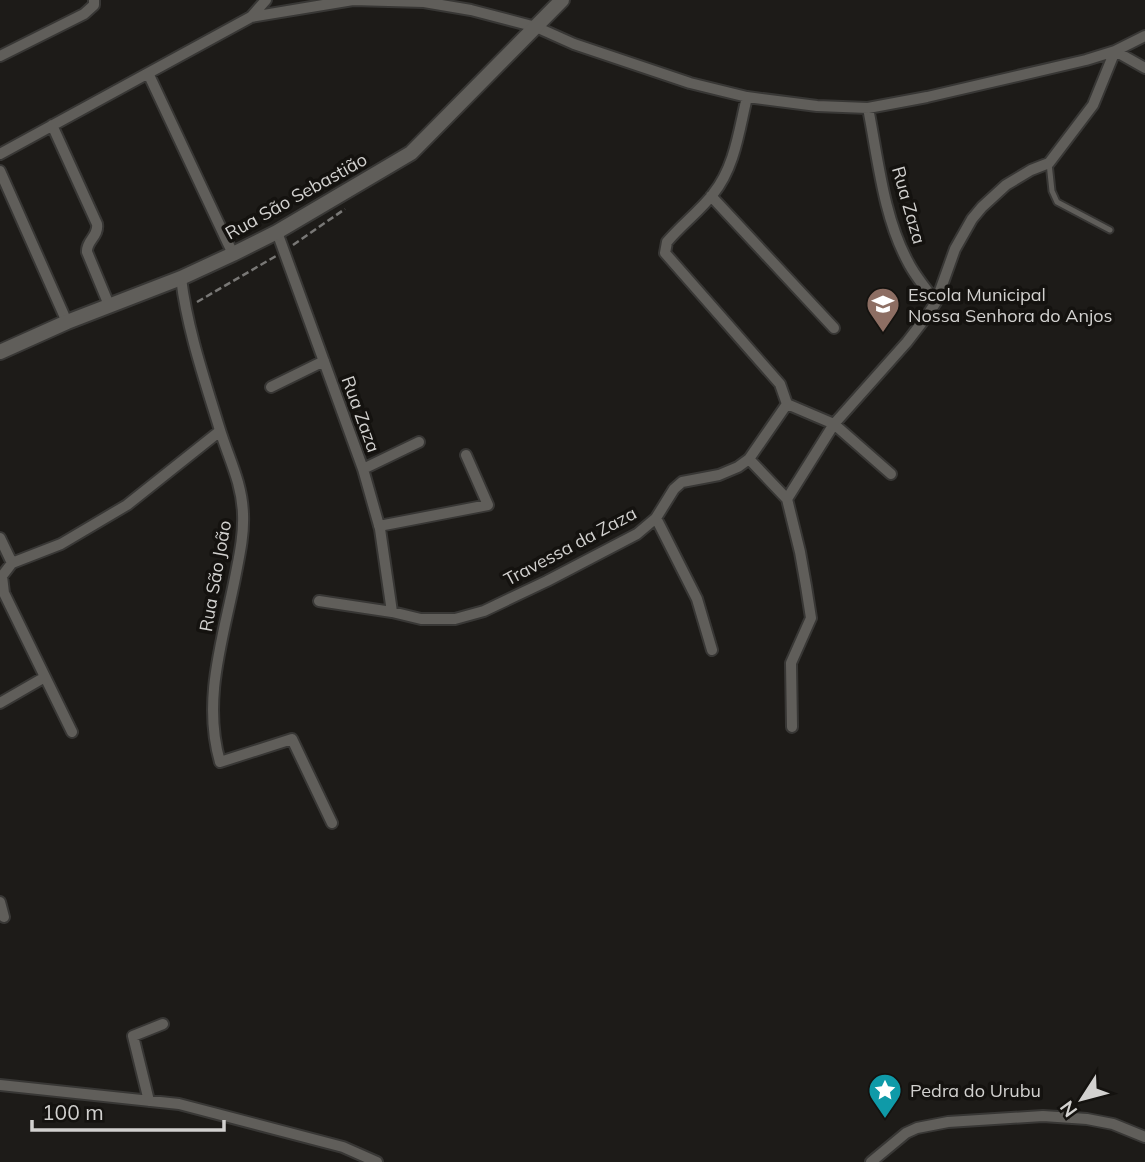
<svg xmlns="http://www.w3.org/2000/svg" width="1145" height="1162" viewBox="0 0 1145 1162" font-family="Mulish,sans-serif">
<rect width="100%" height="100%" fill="#1d1b18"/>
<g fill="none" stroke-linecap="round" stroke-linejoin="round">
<defs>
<path id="service" d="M1049 163 1052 191 1057 202 1110 230"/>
<path id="minor" d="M251 17 266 0
M0 56 84 14 94 5V0
M148 73 233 254
M747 97C739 130 735 167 713 194 699 212 681 225 667 242L665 253 780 384 787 404
M868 108C878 158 883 216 908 262 915 276 926 289 936 302
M52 125 97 224C99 236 86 241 87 252L109 305
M0 154 251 17 353 0 424 2 471 10 536 27 574 44 690 83 747 97 817 106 868 108 927 97 1086 60 1115 51 1145 36
M0 171 67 322
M711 196 834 328
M277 232 363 469 380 529 392 612
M181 278C187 328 204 378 219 427 228 457 242 482 243 514 244 536 239 557 235 578 223 639 202 700 220 762L292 739 332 823
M271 387 324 361
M787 404 834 424 891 474
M749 459 787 499 800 552 806 586 811 618 791 663 792 727
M363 469 419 442
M787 499 834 424 907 342 927 316 936 302 955 249 972 219 982 207 1006 185 1031 170 1049 163 1093 105 1115 51 1145 68
M656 518 697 599 712 650
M379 526 488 505 466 455
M0 538 12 563
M319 601 392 612 421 619H455L484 611 547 581 637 534 656 518 674 489 682 482 719 475 738 467 749 459 787 404
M0 703 45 677
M72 732 4 593 2 576 12 563 61 544 127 505 220 431
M0 902 4 917
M0 1085 179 1104 343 1147 377 1162
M149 1101 133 1036 163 1024
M871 1162 906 1133 917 1128 948 1122 1043 1116 1087 1119 1113 1124 1145 1137"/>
<path id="tertiary" d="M0 352 67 322 181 278 233 254 277 232 411 153 562 0"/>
</defs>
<use href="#service" stroke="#383735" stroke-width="9"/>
<use href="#minor" stroke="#383735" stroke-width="14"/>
<use href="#tertiary" stroke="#383735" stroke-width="18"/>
<path stroke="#797876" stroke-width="2.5" stroke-dasharray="7 3.5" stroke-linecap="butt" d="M293 245 345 209
M197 302 276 256"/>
<use href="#service" stroke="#605e5a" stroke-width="5"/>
<use href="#minor" stroke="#605e5a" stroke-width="10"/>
<use href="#tertiary" stroke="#605e5a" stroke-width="14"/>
</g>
<defs>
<symbol id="school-pin" viewBox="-11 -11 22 30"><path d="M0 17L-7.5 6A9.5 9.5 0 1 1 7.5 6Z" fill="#8d6e63" stroke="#14120f"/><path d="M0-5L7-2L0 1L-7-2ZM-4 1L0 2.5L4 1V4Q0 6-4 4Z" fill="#fff"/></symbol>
<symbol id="sight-pin" viewBox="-11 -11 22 30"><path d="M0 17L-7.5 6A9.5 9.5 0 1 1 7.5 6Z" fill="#0f9aa8" stroke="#14120f"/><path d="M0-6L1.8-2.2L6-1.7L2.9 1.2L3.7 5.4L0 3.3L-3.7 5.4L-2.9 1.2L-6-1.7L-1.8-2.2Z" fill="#fff"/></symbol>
</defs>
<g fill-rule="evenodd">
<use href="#school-pin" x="864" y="285" width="38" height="52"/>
<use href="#sight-pin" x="866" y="1071" width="38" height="52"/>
</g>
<g text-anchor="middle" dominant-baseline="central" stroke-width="7" stroke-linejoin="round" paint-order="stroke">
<g font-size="18" fill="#d2d1cf" stroke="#14120f">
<text transform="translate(296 196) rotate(-29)">Rua São Sebastião</text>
<text transform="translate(909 205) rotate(74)">Rua Zaza</text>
<text transform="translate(361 414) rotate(70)">Rua Zaza</text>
<text transform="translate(570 546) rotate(-28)">Travessa da Zaza</text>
<text transform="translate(215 576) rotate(-80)">Rua São João</text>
</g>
<g font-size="18" fill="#d2d1cf" stroke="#14120f" text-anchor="start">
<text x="908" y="294">Escola Municipal<tspan x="908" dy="21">Nossa Senhora do Anjos</tspan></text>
<text x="910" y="1090">Pedra do Urubu</text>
</g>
</g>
<g transform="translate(1082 1099) rotate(234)" stroke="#14120f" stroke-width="5" paint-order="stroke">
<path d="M0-5L12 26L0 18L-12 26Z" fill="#d2d1cf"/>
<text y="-10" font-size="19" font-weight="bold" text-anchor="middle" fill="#d2d1cf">N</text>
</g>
<path d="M32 1120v10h192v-10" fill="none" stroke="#d2d1cf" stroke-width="3.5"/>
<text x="42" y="1120" font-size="21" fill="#d2d1cf" stroke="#14120f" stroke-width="5" paint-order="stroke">100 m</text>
</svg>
